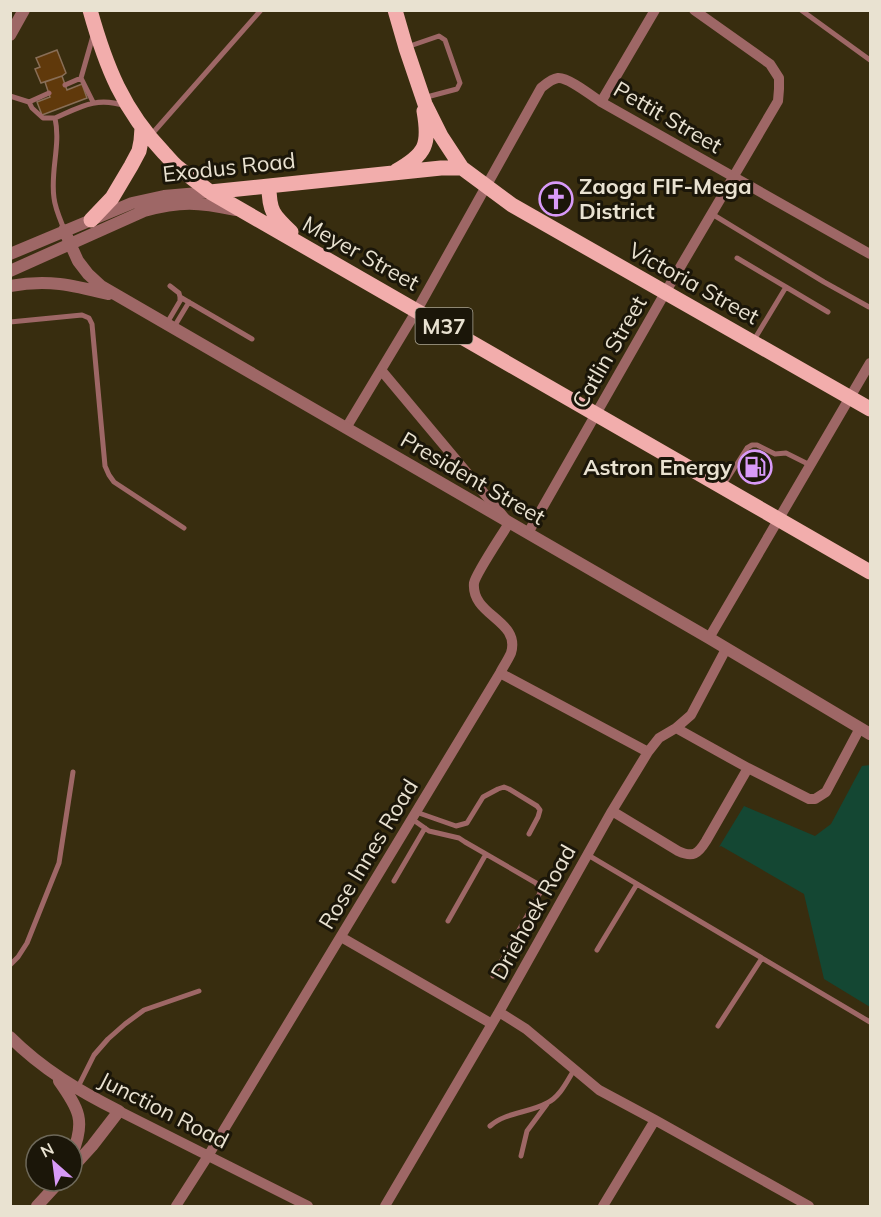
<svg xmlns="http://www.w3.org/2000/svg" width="881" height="1217" viewBox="0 0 881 1217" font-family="Mulish,sans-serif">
<rect width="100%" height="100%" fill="#382d0f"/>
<path fill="#144733" d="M870 765V1007L824 979 804 894 721 846 719 847 744 806 815 836 831 824 862 766Z"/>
<path fill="#60390b" stroke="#886e57" stroke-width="1.5" d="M57 50 66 73 62 76 41 83 35 69 40 67 36 58Z
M62 76 67 90 82 84 87 98 42 115 37 102 50 97 45 82Z"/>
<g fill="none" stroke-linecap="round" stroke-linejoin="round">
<path stroke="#9e6766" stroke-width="5" d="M801 10 870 60
M93 36 81 78 93 102
M407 47 439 36 445 40 460 83 457 89 423 98
M65 85 81 78
M10 96 29 102 32 108 43 118H55C61 145 50 171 54 198 55 208 60 219 64 229
M29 102 49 93
M55 118C80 107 97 96 125 106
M151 135 261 10
M712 214 824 282 869 307
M737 258 786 287
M170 286 179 293 180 297 252 339
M10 322 82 315 89 318 92 324 105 466 109 475 114 482 184 528
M167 323 180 301V297
M174 327 189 302
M754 340 786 287 828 312
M723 486 747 448 752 445H757L775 454 786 453 810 465
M416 812 456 826 467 823 483 797 498 789 504 787 509 789 537 806 540 810 538 817 529 834
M412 819 429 831 459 838 465 842 536 883 539 889 540 893 493 976
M588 855 870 1022
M394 881 425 828
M448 921 486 854
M597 950 637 884
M10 965 18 957 27 943 59 863 73 772
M718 1026 762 958
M78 1087 94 1055 108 1039 125 1024 144 1010 199 991
M490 1126C506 1112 529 1113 547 1103 560 1097 567 1081 574 1070
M521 1156 527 1131 547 1104"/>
<path stroke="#9e6766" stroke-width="10" d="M601 102 655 10
M346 428 417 310 541 88C546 84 551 79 558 78 568 77 592 96 601 102L870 254
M528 533 665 293 778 101 779 89V78L770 64 694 10
M709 638 870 363
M500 673 648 752
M676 728 748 768 809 799H815L826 792 860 728
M612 811 678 851C693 858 698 854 706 841L748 768
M341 937 492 1024
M499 1012 526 1029 599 1090 655 1120 809 1206
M119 1111 308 1206
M176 1206 208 1156 500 673C503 667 508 660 511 653 521 620 471 616 474 583 476 573 502 535 509 523L381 370
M385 1206 499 1012 612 811 648 752 659 738 676 728 691 715 726 649
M603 1206 655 1120"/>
<path stroke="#9e6766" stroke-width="12" d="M10 35 24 10
M64 230 78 261 88 274 101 286 709 638 870 734
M10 254 132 203 164 196 210 192
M10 271 144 211C180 201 199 202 235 210
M10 286C48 279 72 285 108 294
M10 1037C42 1069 79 1091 119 1111L92 1146 72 1168
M59 1081C79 1109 86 1121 72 1154
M37 1206 60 1181"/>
<path stroke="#f2adac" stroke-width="15" d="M90 10C106 67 123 110 164 153 169 158 174 165 180 169 190 177 200 184 210 192L870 572
M395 10 406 48 425 104 441 136 462 168 512 205 870 409
M396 171C426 154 430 145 424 111
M269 186C269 211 273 215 291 232
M210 192 393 173 441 168H462
M91 220 112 198 131 166 139 151 141 141 142 128"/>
</g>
<defs>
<symbol id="church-ring" viewBox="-11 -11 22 22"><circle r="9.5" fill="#1b1609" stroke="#d89af8" stroke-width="1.5"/><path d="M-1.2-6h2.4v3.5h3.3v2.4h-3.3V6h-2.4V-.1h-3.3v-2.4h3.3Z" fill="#d89af8"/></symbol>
<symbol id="fuel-ring" viewBox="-11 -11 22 22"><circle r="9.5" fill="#1b1609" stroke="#d89af8" stroke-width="1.5"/><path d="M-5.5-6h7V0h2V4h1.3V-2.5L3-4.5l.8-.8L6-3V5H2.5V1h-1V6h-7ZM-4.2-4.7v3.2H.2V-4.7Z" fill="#d89af8"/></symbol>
</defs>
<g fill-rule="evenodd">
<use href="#church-ring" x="537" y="180" width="38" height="38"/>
<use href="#fuel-ring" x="736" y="448" width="38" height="38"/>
</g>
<g text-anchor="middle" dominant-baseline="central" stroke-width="6" stroke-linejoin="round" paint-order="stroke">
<rect fill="#1b1609" stroke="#aba595" stroke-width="1.5" x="415.5" y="308" width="57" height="36" rx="4.5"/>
<g font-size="21" font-weight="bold" fill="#e9e2d1">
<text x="444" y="326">M37</text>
</g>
<g font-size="22" fill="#e9e2d1" stroke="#1b1609">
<text transform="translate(668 117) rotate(30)">Pettit Street</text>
<text transform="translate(229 167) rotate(-6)">Exodus Road</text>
<text transform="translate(361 253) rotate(29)">Meyer Street</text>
<text transform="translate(694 283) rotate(29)">Victoria Street</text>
<text transform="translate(609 352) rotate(-60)">Catlin Street</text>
<text transform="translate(473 478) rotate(30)">President Street</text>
<text transform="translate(368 854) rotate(-59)">Rose Innes Road</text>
<text transform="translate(533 912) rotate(-61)">Driehoek Road</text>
<text transform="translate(164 1110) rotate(27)">Junction Road</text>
</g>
<g font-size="22" font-weight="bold" fill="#e9e2d1" stroke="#1b1609" text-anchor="start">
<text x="579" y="186">Zaoga FIF-Mega<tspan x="579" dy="25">District</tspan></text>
<text x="732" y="467" text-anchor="end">Astron Energy</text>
</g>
</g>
<rect width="881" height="1217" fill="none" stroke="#e9e2d1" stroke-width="24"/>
<g transform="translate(54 1163) rotate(332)"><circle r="28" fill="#1b1609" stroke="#6d6859" stroke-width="1.5"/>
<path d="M0-4.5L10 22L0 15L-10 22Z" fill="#d89af8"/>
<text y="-9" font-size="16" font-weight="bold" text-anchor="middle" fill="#e9e2d1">N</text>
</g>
</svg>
